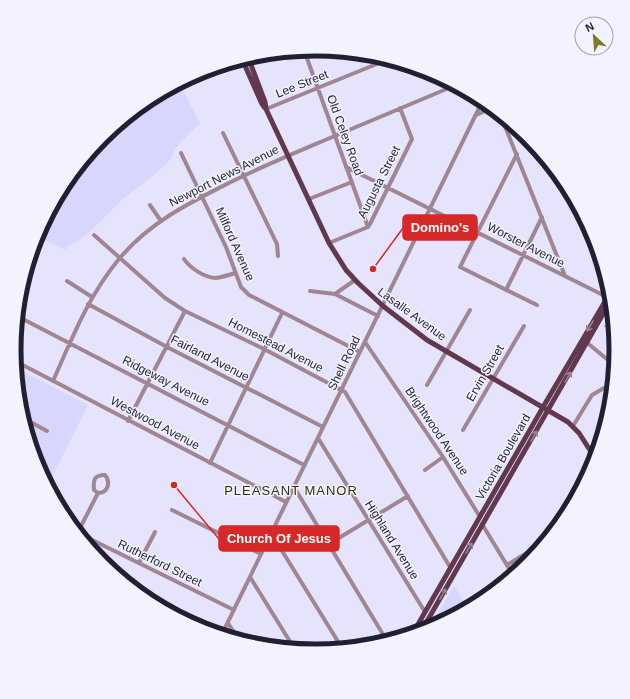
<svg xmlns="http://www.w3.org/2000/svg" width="630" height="699" viewBox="0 0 630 699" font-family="Helvetica,sans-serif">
<rect width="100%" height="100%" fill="#e5e4fc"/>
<path fill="#d8d6fd" d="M179 83 200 123 180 143 174 151 171 159 159 171 124 198 98 224 81 239 70 245 65 250 36 236 65 182 102 137 148 99Z
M16 368 88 405 48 485 37 464 20 408Z
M454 586 468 608 429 628Z"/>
<path fill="#dfde94" d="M559 174 565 182 581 212 574 214Z"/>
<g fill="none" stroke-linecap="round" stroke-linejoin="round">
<path stroke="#66a695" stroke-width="1" d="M604 326 614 327"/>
<path stroke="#a08692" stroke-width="4" d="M304 50 368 227
M266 109 389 59
M500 114 565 276
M476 115 492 108
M223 133 277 244 278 256
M181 153 226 247 241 287 249 295 360 352
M517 154 460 267 537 305
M346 167 609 298
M309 199 352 182
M150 205 161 221
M94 235 165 298 185 311 264 349 345 392 450 567
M329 243 368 227 370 224 412 139 400 108
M184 259C190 268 205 278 216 278 222 277 229 275 235 273
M67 281 92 297
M506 290 542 217
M310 291 335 294 378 316
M335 294 355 280
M88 304 167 347 323 427
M17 316 304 465
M585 341 614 365
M365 342 443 457 480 517
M15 361 286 502
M53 381C72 338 89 295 119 259 150 222 189 203 231 182 263 166 297 152 330 138 372 120 414 103 456 85
M427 385 470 310
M23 418 47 431
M128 421 185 311
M573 426 592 395 604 388
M463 430 524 326
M318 438 425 612
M210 463 282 313
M425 470 443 457
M294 487 387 641
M172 510 261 554
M482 524 513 575
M78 532 98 493C108 493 111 482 105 475 94 475 93 480 94 490L98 493
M78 533 234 610
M271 533 342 648
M329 544 408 496
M139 563 155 532
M507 565 545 542
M250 577 294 648
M228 623 238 639
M222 634 483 100"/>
<path stroke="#62384e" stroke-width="5" d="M248 57 265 102 266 109 329 243 346 270 358 283 383 306 427 340 568 422 579 433 595 458
M242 59 262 104 265 108
M422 630 611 300
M413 633 546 402 610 293"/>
</g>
<defs><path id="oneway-shaft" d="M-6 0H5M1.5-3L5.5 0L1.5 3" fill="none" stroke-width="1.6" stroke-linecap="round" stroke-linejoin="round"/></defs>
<g stroke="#9c8395">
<use href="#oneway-shaft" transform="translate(590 326) rotate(121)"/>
<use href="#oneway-shaft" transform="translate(568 377) rotate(-60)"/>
<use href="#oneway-shaft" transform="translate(534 436) rotate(-60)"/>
<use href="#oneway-shaft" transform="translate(469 548) rotate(-60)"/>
<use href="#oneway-shaft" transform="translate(443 594) rotate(-60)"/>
</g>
<g text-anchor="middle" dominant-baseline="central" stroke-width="3" stroke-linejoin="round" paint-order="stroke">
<g font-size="12" fill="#211f34" stroke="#f3f3ff">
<text transform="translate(302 84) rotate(-22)">Lee Street</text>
<text transform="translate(345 135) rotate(70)">Old Celey Road</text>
<text transform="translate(224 176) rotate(-27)">Newport News Avenue</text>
<text transform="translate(379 182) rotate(-63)">Augusta Street</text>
<text transform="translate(235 244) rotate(66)">Milford Avenue</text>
<text transform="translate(526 245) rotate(27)">Worster Avenue</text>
<text transform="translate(412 314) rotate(36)">Lasalle Avenue</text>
<text transform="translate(276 345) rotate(27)">Homestead Avenue</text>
<text transform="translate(210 358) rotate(27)">Fairland Avenue</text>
<text transform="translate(344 363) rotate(-64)">Shell Road</text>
<text transform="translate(485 373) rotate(-60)">Ervin Street</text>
<text transform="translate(166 381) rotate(27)">Ridgeway Avenue</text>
<text transform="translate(155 423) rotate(28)">Westwood Avenue</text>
<text transform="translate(437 431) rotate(56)">Brightwood Avenue</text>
<text transform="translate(503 457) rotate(-60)">Victoria Boulevard</text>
<text transform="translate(392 540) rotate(58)">Highland Avenue</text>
<text transform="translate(160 563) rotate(26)">Rutherford Street</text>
</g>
<g font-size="13" letter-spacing="1" fill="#333207" stroke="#f3f3ff">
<text x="291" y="490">PLEASANT MANOR</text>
</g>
</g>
<path d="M0 0H630V699H0ZM21 350a294 294 0 1 1 588 0a294 294 0 1 1-588 0Z" fill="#f3f3ff" fill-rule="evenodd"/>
<path fill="none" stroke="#211f34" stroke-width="5" d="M21 350a294 294 0 1 1 588 0a294 294 0 1 1-588 0Z"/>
<path fill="none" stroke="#d62828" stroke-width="1.5" d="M373 269L403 228M174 485L219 539"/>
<g fill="#d62828" stroke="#f3f3ff" stroke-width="1.5">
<circle cx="373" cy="269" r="4"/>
<circle cx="174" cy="485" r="4"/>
</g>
<g fill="#d62828" stroke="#d62828" stroke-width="1.5">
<rect x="403" y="215" width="74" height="25" rx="4"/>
<rect x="219" y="526" width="120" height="25" rx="4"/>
</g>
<g font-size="13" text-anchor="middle" font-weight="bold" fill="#fff">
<text x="440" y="232">Domino's</text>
<text x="279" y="543">Church Of Jesus</text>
</g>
<g transform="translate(594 36) rotate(334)"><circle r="19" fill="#f3f3ff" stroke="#9f9eae"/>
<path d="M0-3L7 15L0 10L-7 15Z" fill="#7d7b22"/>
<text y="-6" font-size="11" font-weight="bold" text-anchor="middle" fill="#211f34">N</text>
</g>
</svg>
